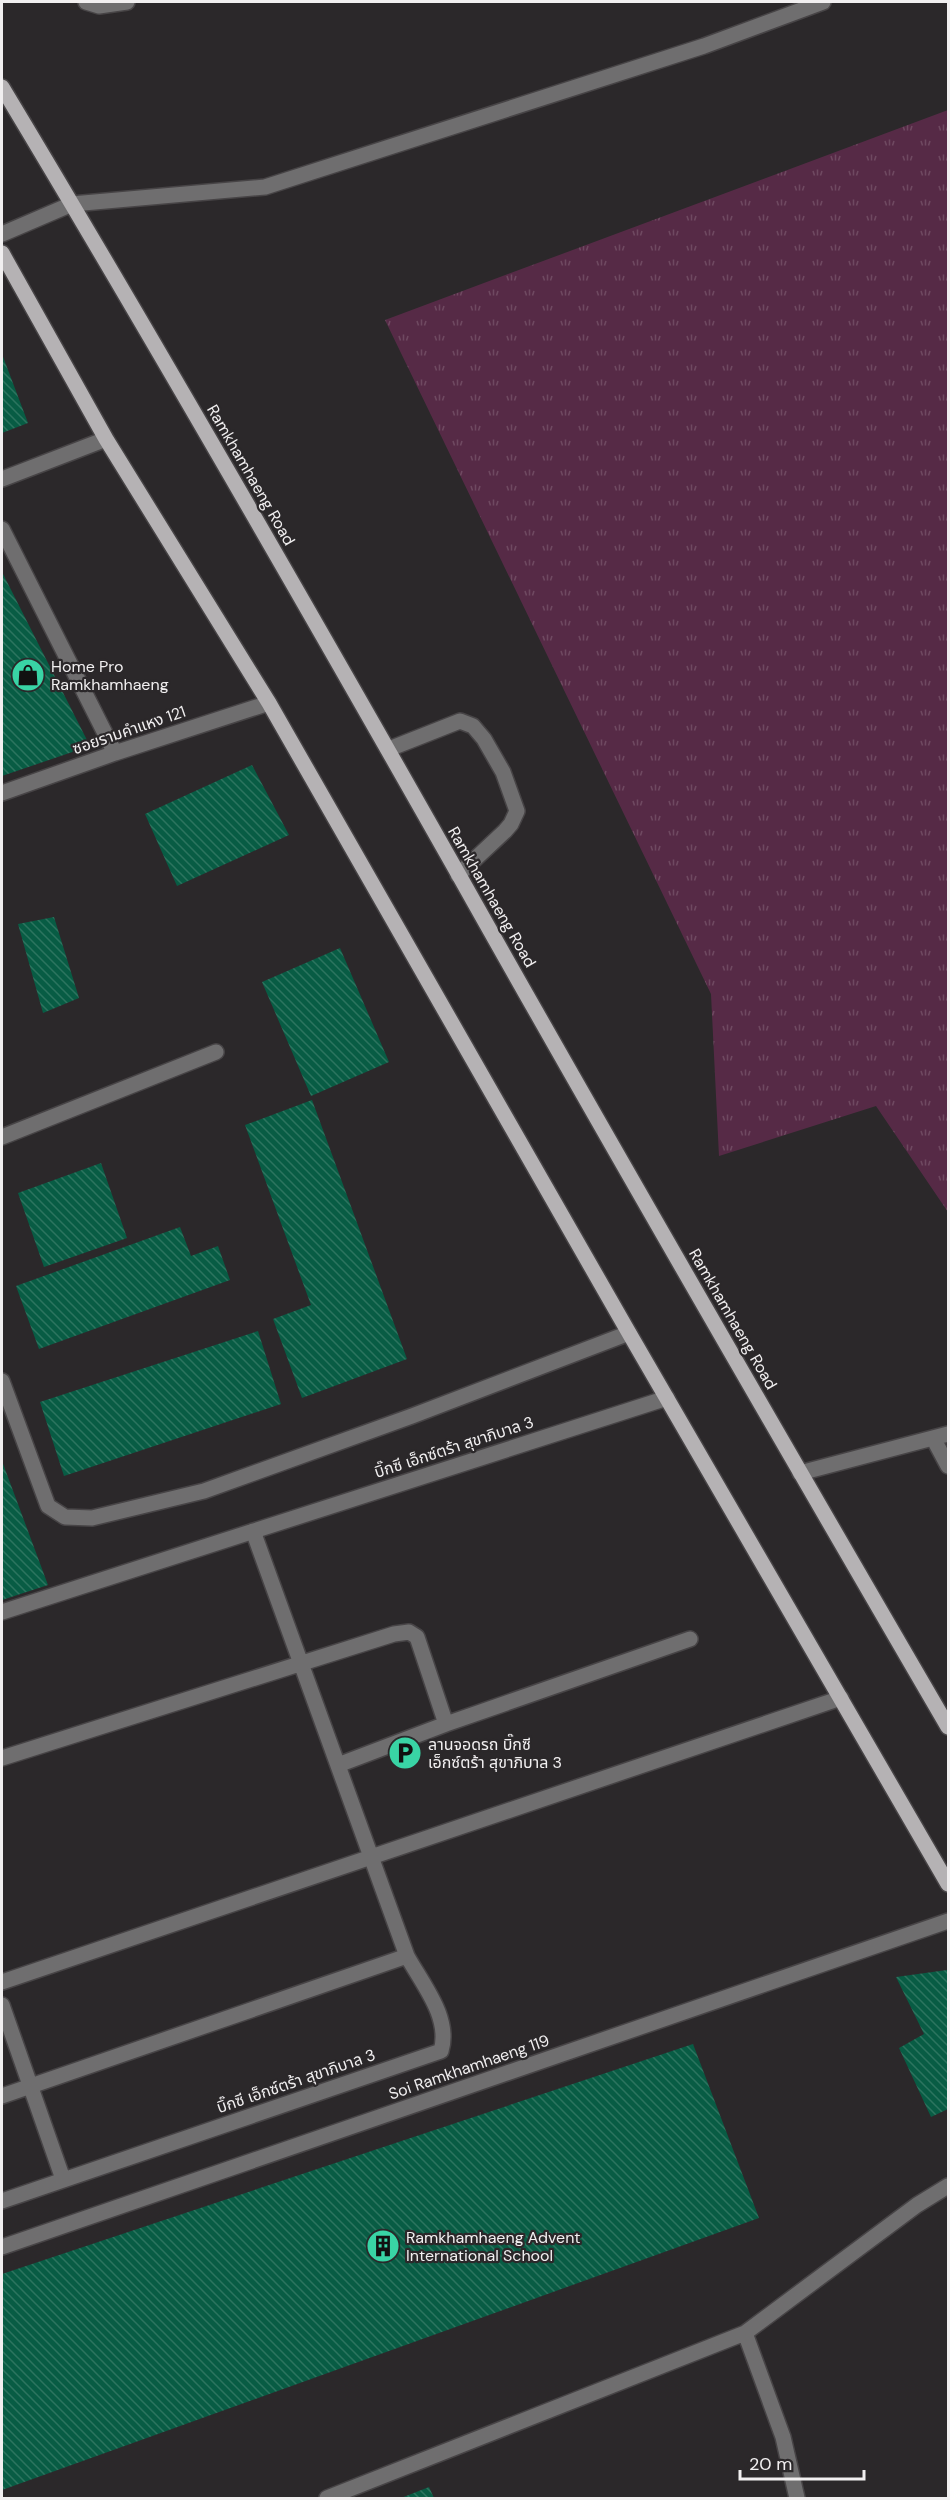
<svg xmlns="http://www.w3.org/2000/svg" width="950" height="2500" viewBox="0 0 950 2500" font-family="'DM Sans','Noto Sans Thai',sans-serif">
<defs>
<pattern id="grass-tufts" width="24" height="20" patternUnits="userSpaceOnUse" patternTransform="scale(1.5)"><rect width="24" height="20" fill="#562a46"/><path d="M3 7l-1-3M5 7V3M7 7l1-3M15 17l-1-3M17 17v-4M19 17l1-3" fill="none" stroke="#6f4961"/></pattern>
<pattern id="building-back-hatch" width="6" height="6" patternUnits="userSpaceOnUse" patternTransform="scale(1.5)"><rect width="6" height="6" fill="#085c44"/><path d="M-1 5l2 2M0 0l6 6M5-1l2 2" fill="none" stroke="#2c745f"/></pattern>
</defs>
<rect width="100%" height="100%" fill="#2b282a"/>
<path fill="url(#grass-tufts)" d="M948 110V1212L876 1106 719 1156 711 994 385 320Z"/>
<path fill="url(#building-back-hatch)" d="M2 354 28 423 2 433Z
M2 572 90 746 2 776Z
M252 765 289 835 177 886 145 814Z
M54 917 79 998 43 1013 18 924Z
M340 948 389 1062 311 1096 262 982Z
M312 1100 407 1359 302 1398 273 1319 311 1305 245 1125Z
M101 1163 127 1238 44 1267 18 1193Z
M180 1227 191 1256 218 1246 230 1280 39 1349 16 1286Z
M258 1331 281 1404 64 1476 40 1402Z
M2 1461 48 1585 2 1600Z
M947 1970 948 2109 931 2117 899 2048 924 2034 896 1977Z
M693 2044 759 2218 2 2490V2274Z
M429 2487 434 2498H401Z"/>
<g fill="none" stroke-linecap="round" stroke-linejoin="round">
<defs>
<path id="lane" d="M72 204 265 187 704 46 823 2
M2 479 106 439
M2 529 115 753
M389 749 460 721 473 726 484 739 503 772 517 811 511 824 505 831 458 875
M2 793 115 753 269 703
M2 1137 216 1052
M2 1381 48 1506 65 1517 92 1518 204 1491 412 1416 629 1333
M933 1438 948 1466
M800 1473 948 1434
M2 1612 667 1398
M2 1758 394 1634 409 1632 417 1637 446 1724 690 1639
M338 1765 446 1724
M2 1982 841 1698
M2 2005 63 2179
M2 2096 407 1956
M2 2201 441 2051C451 2018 423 1985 407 1956L253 1531"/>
<path id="street" d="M86 2 99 6 127 2
M2 234 72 204
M2 2247 948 1921
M745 2333 783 2437 797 2498
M327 2498 745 2333 917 2205 948 2186"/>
<path id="primary" d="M2 87C159 348 310 612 460 877 620 1162 784 1445 948 1727
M2 253 106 439 269 703 629 1333 948 1884"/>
</defs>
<use href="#lane" stroke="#474446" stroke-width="18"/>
<use href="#street" stroke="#474446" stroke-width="18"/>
<use href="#primary" stroke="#474446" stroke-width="18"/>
<use href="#lane" stroke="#6f6e6f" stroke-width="15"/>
<use href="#street" stroke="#6f6e6f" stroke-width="15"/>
<use href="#primary" stroke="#b5b2b4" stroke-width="15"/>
</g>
<defs>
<symbol id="shop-disc" viewBox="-11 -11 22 22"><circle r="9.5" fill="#39d4a5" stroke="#2b282a"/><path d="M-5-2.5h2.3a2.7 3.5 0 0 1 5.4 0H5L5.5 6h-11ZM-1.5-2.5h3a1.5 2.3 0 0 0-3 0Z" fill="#111"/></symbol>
<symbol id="parking-disc" viewBox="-11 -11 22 22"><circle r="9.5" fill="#39d4a5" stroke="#2b282a"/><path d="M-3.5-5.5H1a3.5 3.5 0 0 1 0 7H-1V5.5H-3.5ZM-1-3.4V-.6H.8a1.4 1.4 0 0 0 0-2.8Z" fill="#111"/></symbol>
<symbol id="building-disc" viewBox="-11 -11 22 22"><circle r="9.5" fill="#39d4a5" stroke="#2b282a"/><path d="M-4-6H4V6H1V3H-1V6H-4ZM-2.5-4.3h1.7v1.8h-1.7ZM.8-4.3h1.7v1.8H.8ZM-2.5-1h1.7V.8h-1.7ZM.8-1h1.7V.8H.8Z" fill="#111"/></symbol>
</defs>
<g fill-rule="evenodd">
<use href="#shop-disc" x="9" y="656" width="38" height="38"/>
<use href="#parking-disc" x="386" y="1734" width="38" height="38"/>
<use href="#building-disc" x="364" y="2227" width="38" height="38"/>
</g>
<g text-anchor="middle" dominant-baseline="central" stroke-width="4.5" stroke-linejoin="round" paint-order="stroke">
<g font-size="16" fill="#f1eff0" stroke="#2b282a">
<text transform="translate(251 475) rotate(60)">Ramkhamhaeng Road</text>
<text transform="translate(129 730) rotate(-19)">ซอยรามคำแหง 121</text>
<text transform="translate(492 897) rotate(60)">Ramkhamhaeng Road</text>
<text transform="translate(733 1319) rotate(60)">Ramkhamhaeng Road</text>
<text transform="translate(454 1447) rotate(-18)">บิ๊กซี เอ็กซ์ตร้า สุขาภิบาล 3</text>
<text transform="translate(469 2067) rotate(-19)">Soi Ramkhamhaeng 119</text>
<text transform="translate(296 2081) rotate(-19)">บิ๊กซี เอ็กซ์ตร้า สุขาภิบาล 3</text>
</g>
<g font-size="16" fill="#f1eff0" stroke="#2b282a" text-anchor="start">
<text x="51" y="666">Home Pro<tspan x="51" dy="18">Ramkhamhaeng</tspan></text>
<text x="428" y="1744">ลานจอดรถ บิ๊กซี<tspan x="428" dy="18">เอ็กซ์ตร้า สุขาภิบาล 3</tspan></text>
<text x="406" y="2237">Ramkhamhaeng Advent<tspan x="406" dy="18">International School</tspan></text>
</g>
</g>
<rect width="950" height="2500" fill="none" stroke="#f1eff0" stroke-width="6"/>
<path d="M740 2470v9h124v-9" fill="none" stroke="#f1eff0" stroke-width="3"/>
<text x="749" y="2470" font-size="18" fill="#f1eff0" stroke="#2b282a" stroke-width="4.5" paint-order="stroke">20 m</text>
</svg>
